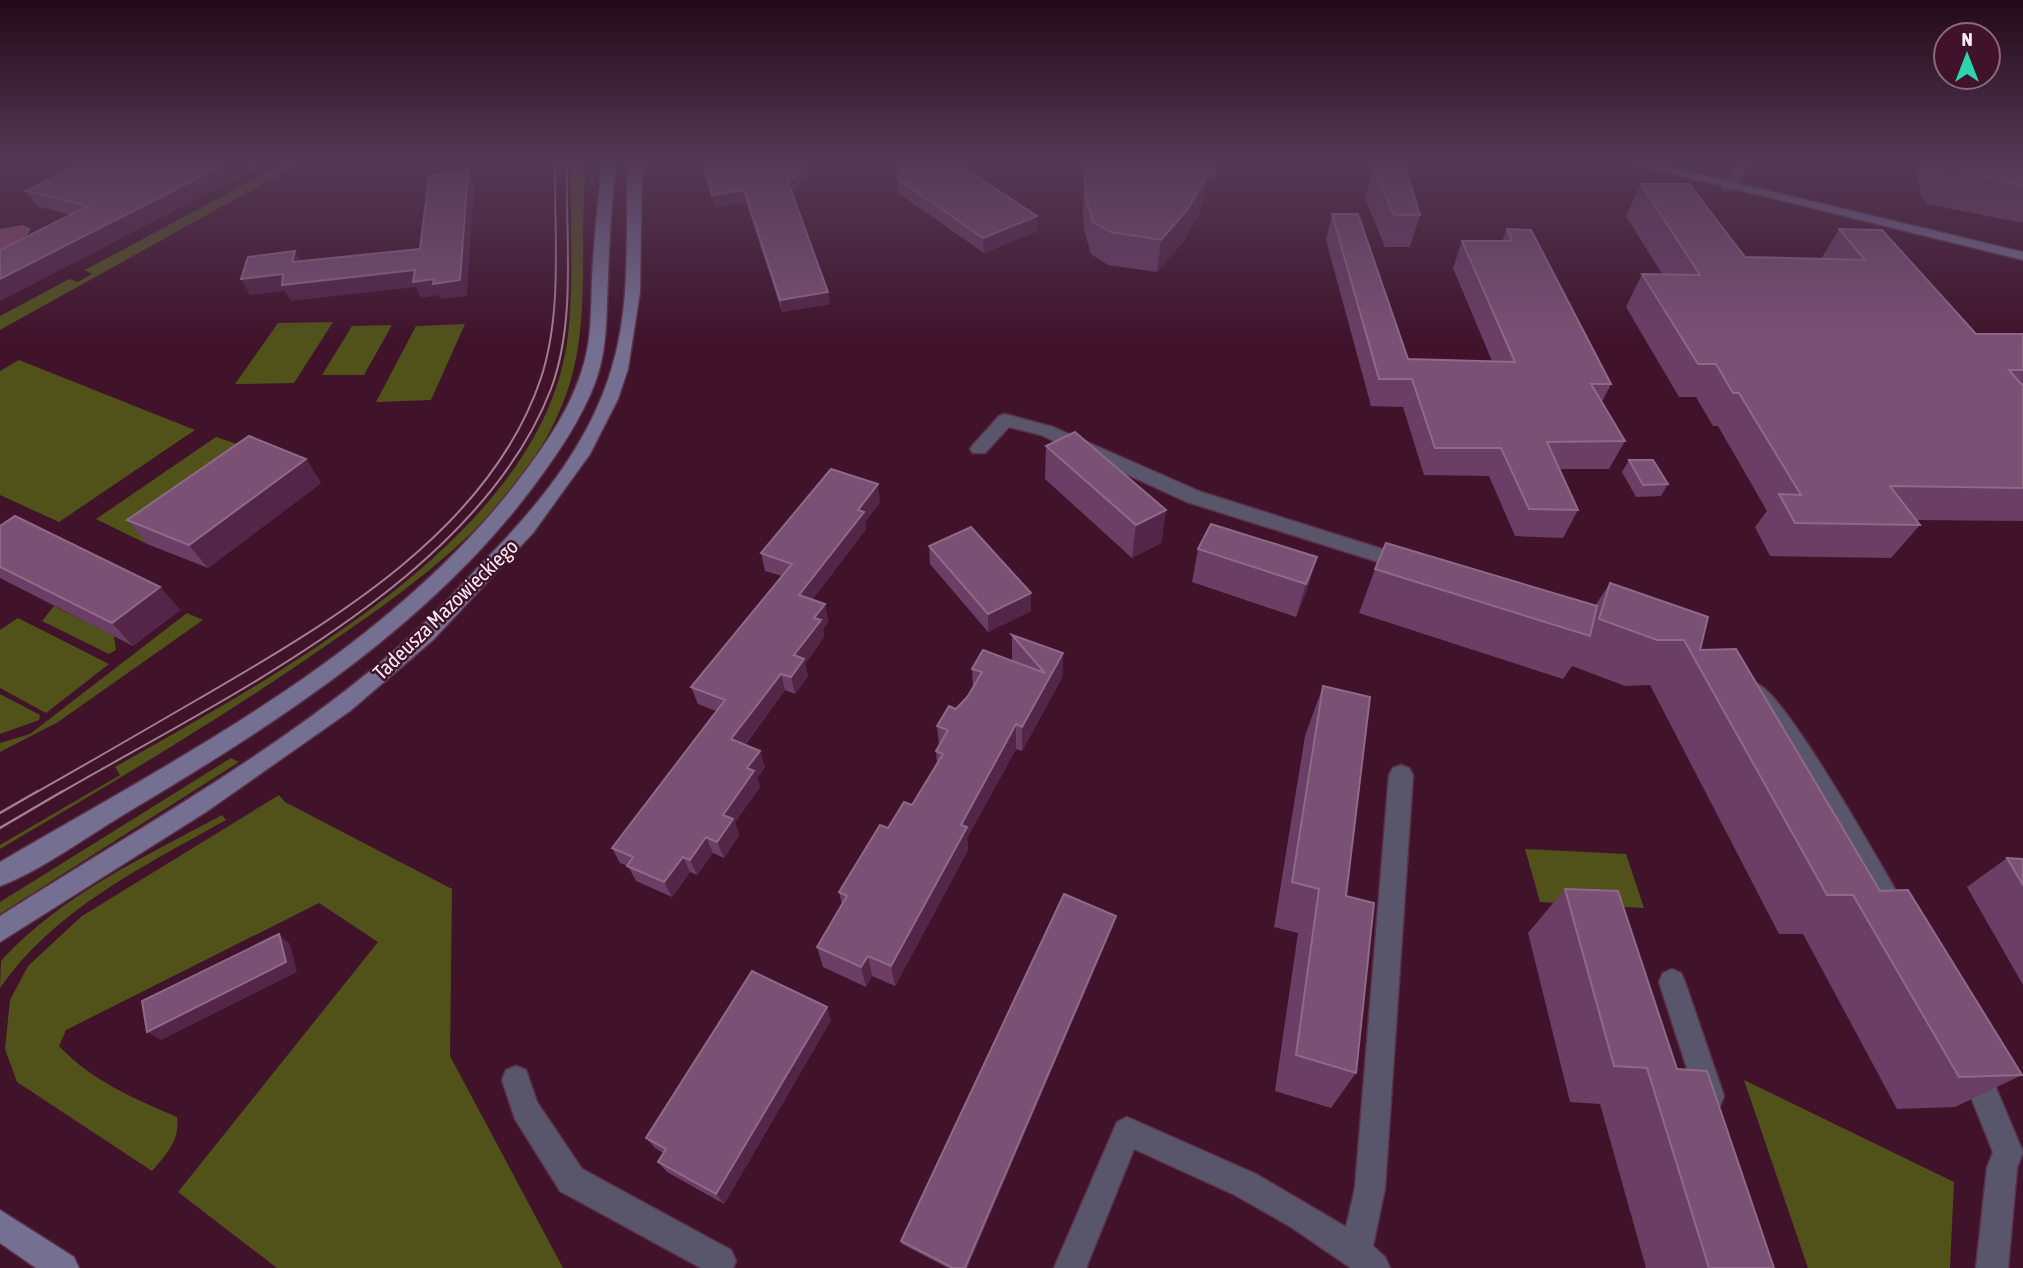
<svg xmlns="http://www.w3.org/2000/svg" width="2023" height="1268" viewBox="0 0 2023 1268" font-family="'Asap Condensed',sans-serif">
<rect width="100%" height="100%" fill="#40132b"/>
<path fill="#50521a" d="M286 162H302L0 330V316L69 279 78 282 92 274 85 270Z
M571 162H587C577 242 594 327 563 403 517 518 403 593 305 660 206 728 103 788 0 849V845L120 775 115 767C267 680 515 551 562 368 577 311 569 224 571 162Z
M333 322 294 383 235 384 278 323Z
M465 324 431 400 376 402 416 326Z
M392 325 364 375H322L352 326Z
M19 360 195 430 59 522 0 495V371Z
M216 437 266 454 265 459 147 544 96 519Z
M54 606 114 636 116 650 109 654 42 621Z
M187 613 203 620 58 722 0 752V743L30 734Z
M18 618 109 664 46 713 0 688V630Z
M0 694 40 715 39 720 0 734Z
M231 758 239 762 0 914V902Z
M279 795 285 802 452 889 450 1056 563 1268H277L178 1192 378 942 319 903 66 1030 59 1046C92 1081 133 1098 177 1117 180 1140 167 1154 152 1171L17 1082 5 1049 10 1000 28 966 82 916Z
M222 815 226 820C144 866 55 909 0 988L1 961C62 894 143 858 222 815Z
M1525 849 1626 854 1644 908 1540 902Z
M1744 1080 1954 1182 1950 1268H1808Z"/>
<path fill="#8a4e6a" d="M23 225 31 229 25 238 0 251V229Z"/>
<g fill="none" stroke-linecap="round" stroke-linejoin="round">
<defs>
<path id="street" d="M1737 162H1751L1733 190H1723L1721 187Z
M1005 414 1053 427 1201 492 1414 559 1417 564 1407 571 1187 502 1041 435 1009 427 985 453H973L970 449 973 445 999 416Z
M1757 684C1786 694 1883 869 1905 906L1909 914 1905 922 1896 926 1887 922 1784 746 1749 699 1746 693 1749 687Z
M1401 765 1409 768 1413 775 1385 1188 1373 1246 1385 1257 1390 1268H1351L1291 1227 1235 1195 1134 1149 1086 1268H1054L1117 1122 1127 1117 1256 1174 1346 1227 1355 1188 1389 775 1393 768Z
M1672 969 1681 973 1685 982 1724 1096 1720 1106 1710 1110 1700 1106 1696 1096 1659 982 1663 973Z
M1973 1053 1983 1057 2023 1152 2017 1168 2008 1268H1976L1987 1168 1993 1152 1959 1067 1963 1057Z
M516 1066 526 1070 537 1102 582 1169 731 1250 736 1261 733 1268H701L560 1191 515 1119 502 1080 506 1070Z"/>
<path id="secondary" d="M602 162H616C612 201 609 240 608 278 606 314 608 349 595 383 581 420 557 455 533 487 428 627 277 723 128 812 89 835 41 871 0 886V862C183 755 385 653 517 482 543 448 568 413 581 373 592 342 591 310 592 278 594 240 598 201 602 162Z
M628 162H642L640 292 628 369 618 399 590 454 533 533 433 640 350 711 206 812 0 942V916C133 831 275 754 395 650 427 622 456 591 485 560 539 505 590 443 612 367 632 301 625 231 628 162Z
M1625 162H1649L2023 252V260Z
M0 1210 74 1257 79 1268H36L0 1243Z"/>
</defs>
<use href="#street" stroke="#5b3147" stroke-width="3"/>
<use href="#secondary" stroke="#5b3147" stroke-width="3"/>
<use href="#street" fill="#59566b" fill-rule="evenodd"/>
<use href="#secondary" fill="#757092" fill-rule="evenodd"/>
<path stroke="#a08190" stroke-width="2" d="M35 793C90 762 145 730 200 698 331 622 490 530 541 378 563 311 554 232 555 162
M60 793C227 696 478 579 551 389 577 319 565 235 567 162"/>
<path stroke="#a08190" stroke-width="2.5" d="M0 813 38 791
M0 828 63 791"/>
</g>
<path fill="#6a3e65" d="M85 162H268L257 172 250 171 0 301V250L70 215 37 206 26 191Z
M702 162H825L792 192 830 304 782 312 746 202 715 207Z
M1084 162H1220L1217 179H1206L1203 201 1198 217 1183 242 1157 272 1108 265 1091 254 1084 230 1083 211Z
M1916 162H2023V223L1927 204 1921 196Z
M1373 167 1420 215 1410 247H1385L1365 198Z
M897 169 1037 216V231L984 253 898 193Z
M1641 184 1745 257 1821 259 1839 229 1976 334H2023V521L1916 520 1920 525 1891 558 1770 556 1755 527 1767 511 1718 426H1713L1696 397H1679L1626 307 1642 274H1662L1626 216Z
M1332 214 1408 359 1492 361 1453 268 1462 241H1502L1507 229 1611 384 1602 402 1625 441 1609 469H1559L1578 510 1563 538 1515 536 1489 476 1424 475 1403 407 1371 406 1326 240Z
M1046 446 1166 510 1161 543 1132 558 1045 479Z
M306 459 321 483 208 568 147 544 127 520Z
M1629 460 1668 484 1661 496 1636 497 1622 472Z
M880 502 865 522 866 529 812 600 825 604 828 622 823 629 824 637 805 664 808 676 795 694 785 690 745 745 765 767 757 778 760 787 735 822 739 835 724 858 713 853 697 875 690 872 672 897 636 881 628 866 620 863 612 848 716 711 698 704 691 687 782 576 765 571 761 553Z
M0 526 160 587 180 610 133 646 0 578Z
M929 546 1031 611 988 632 930 564Z
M1198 549 1317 557 1307 590 1296 617 1192 582Z
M1375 569 1595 606 1610 583 1700 650 1880 891 2022 1075 1955 1107 1897 1109 1803 934H1779L1650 685 1625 686 1572 666 1563 679 1359 613Z
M1012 635 1063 653 1062 678 1022 751 1016 749 967 838 968 850 895 986 872 976 866 987 823 967 817 947 842 904 839 892 912 805 937 764 936 751 939 746 937 726 968 696 973 689 972 669 1012 661Z
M1323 686 1346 896 1356 1073 1331 1108 1275 1091 1298 933 1274 927 1305 736Z
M2007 858 2023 859V985L1967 887Z
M1565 889 1677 1069 1774 1268H1646L1600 1104 1570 1102 1528 933Z
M1116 916 1115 921 967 1268H948L902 1244 901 1241Z
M831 1020 724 1204 667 1172 658 1162 663 1153 655 1148 646 1138Z"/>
<path fill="#532547" d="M229 162H245L250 171 0 301V279Z
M251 162H268L257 172Z
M811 162H825L790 193 788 182Z
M1207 170 1203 201 1198 217 1183 242 1157 272 1161 240Z
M468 171 474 187 467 296 440 299 439 295 421 298 416 287 291 301 285 291 250 295 241 279 283 274 415 270 434 279Z
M744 190 746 202 715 207 712 195Z
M1037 216V231L984 253 983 238Z
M295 251 304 267 292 262Z
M828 292 830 304 782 312 780 300Z
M306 459 321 483 208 568 189 545Z
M878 484 880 502 865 522 866 529 803 612 799 595 858 510Z
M1166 510 1161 543 1132 558 1136 525Z
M1317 557 1307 590 1296 617 1306 584Z
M160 587 180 610 133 646 112 623Z
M1031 593V611L988 632V614Z
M825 604 828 622 823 629 824 637 805 664 808 676 795 694 791 677 794 655 814 618Z
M1063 653 1062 678 1022 751V727Z
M781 674 785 690 736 756 731 739Z
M1016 724V749L967 838 968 850 895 986 891 966 961 825Z
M760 751 765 767 757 778 760 787 735 822 739 835 724 858 717 842 723 815 747 768Z
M706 837 713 853 697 875 690 860Z
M683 857 690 872 672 897 664 882Z
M1116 916 1115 921 967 1268H965Z
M279 934 290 944 297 972 161 1040 147 1032Z
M868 956 872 976 866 987 861 967Z
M827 1007 831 1020 724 1204 716 1194Z"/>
<path fill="#7a5174" stroke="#8f6988" stroke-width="2" d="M85 162H229L0 279V250L88 206 26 191Z
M703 162H811L788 182 828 292 780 300 744 190 712 195Z
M915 162H955L1037 216 983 238 897 178 905 175 897 169Z
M1084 162H1207V170L1202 185 1187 210 1161 240 1111 232 1093 222 1086 198Z
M1942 162H2023V186L1949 172Z
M1373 167H1405L1420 215H1394Z
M468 171 460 280 433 284 434 279 413 282 415 270 282 285 283 274 241 279 248 257 295 251 292 262 420 249 429 176Z
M1641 184H1689L1745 257 1865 260 1839 229 1882 230 1976 334H2023V370H2009L2023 386V488L1890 486 1920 525 1795 523 1779 494 1801 495 1739 393H1733L1716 364H1698L1642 274 1700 275Z
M1332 214H1358L1408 359 1515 362 1462 241H1512L1507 229 1531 230 1611 384H1591L1625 441 1547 442 1578 510 1529 509 1501 448H1435L1412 379H1379Z
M1075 432 1166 510 1136 525 1046 446Z
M249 436 306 459 189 545 127 520Z
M1629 460H1653L1668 484 1643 485Z
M831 469 878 484 858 510 864 512 799 595 825 604 814 618 821 620 794 655 804 659 791 677 781 674 731 739 760 751 747 768 754 771 723 815 733 819 717 842 706 837 690 860 683 857 664 882 627 866 633 857 612 848 725 700 691 687 792 564 761 553Z
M15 516 160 587 112 623 0 567V526Z
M1211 524 1317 557 1306 584 1198 549Z
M971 527 1031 593 988 614 929 546Z
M1386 543 1597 606 1590 636 1375 569Z
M1610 583 1708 617 1700 650 1736 649 1880 891 1908 890 2022 1075 1959 1077 1853 895H1827L1684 640H1657L1599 619Z
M1012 635 1063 653 1022 727 1016 724 961 825 967 827 891 966 868 956 861 967 817 947 847 896 839 892 880 825 888 828 904 802 912 805 943 754 936 751 948 730 937 726 949 706 956 709 968 696 982 672 972 669 983 650 1045 673Z
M1323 686 1370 697 1346 896 1374 903 1356 1073 1296 1055 1319 889 1292 882Z
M2007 858 2023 859V885Z
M1565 889 1618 891 1677 1069 1707 1071 1774 1268H1709L1647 1068 1614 1066Z
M1064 894 1116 916 965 1268H953L901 1241Z
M279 934 286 962 147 1032 142 1001Z
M752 971 827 1007 716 1194 658 1162 666 1149 646 1138Z"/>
<linearGradient id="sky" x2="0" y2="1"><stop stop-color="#230a18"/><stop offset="0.48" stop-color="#533955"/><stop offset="1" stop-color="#533955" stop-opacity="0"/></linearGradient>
<rect width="2023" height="340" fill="url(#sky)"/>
<g text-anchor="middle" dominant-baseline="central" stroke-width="5" stroke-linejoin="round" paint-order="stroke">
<g font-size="21" fill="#feebf3" stroke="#40132b">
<text transform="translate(445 609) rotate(-44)">Tadeusza Mazowieckiego</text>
</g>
</g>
<g transform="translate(1967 56)"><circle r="33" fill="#40132b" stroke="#8c697b" stroke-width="2"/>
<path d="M0-5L12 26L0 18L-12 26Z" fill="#2cd5ab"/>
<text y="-10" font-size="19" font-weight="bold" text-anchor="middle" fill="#feebf3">N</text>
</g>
</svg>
